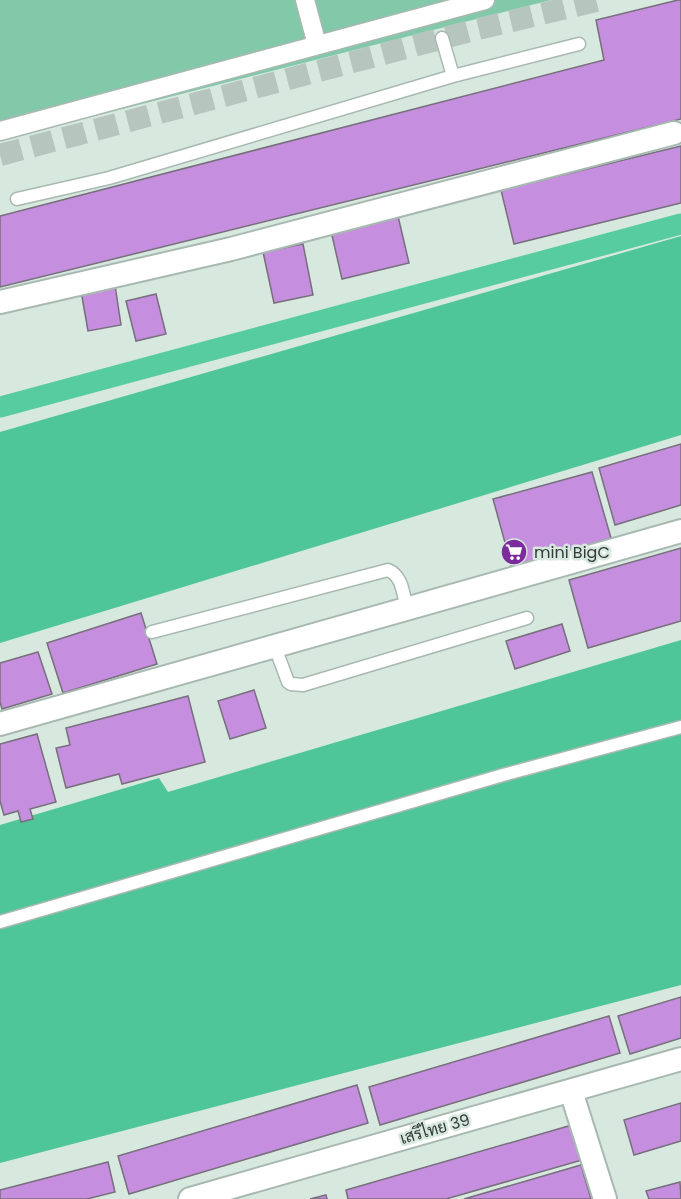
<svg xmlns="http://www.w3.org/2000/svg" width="681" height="1199" viewBox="0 0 681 1199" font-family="Poppins,Sarabun,sans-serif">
<rect width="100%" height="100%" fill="#d7e8df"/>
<path fill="#82c9aa" d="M0 0H551L0 140Z"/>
<path fill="#4fc698" d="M681 236V435L0 643V432Z
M681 640V985L0 1163V825L159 778 168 792Z"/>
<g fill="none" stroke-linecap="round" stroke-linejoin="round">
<path stroke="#57cc9f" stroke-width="21" d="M0 407 681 224"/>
</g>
<path fill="#c58ede" stroke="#776f7c" stroke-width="1.5" d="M678 0H681V119L0 287V216L604 60 596 20Z
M681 146V203L514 244 501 190Z
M398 216 409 263 342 279 331 231Z
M303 244 313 295 274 303 263 252Z
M115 285 121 325 88 331 81 291Z
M156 294 166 334 136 341 126 301Z
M681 444V505L615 525 599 468Z
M592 472 611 538 512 568 493 499Z
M681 548V621L588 648 569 580Z
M141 613 157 664 63 693 47 643Z
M562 624 570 651 515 669 506 641Z
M38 652 52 694 2 709 0 702V663Z
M254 690 266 728 230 739 218 701Z
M188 696 205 762 122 784 119 774 66 788 56 748 70 745 66 728Z
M37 734 56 802 30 809 33 819 21 822 18 811 4 815 0 801V744Z
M681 997V1038L630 1054 618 1016Z
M609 1016 620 1053 380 1125 369 1087Z
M357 1085 368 1123 129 1194 118 1156Z
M681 1103V1141L634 1155 624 1120Z
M572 1125 582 1160 446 1199H348L346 1190Z
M108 1162 115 1192 87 1199H0V1190Z
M581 1165 591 1199H464Z
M680 1182 681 1199H649L646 1191Z
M326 1195 327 1199H310Z"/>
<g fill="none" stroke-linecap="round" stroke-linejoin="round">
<path stroke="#b6c5bd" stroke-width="22" stroke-dasharray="22 11" stroke-linecap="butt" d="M0 155 474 30 600 0"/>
<defs>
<path id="service" d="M442 38 453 76
M17 199 109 178 453 76 579 44
M152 632 388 570C403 576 403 595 407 609
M275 647 288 682 291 684 303 685 527 618
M0 922 503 775 681 727"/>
<path id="pedestrian" d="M305 0 317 45
M0 131 485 0"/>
<path id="minor" d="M0 302 231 249 674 133
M0 724 681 531
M571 1091 605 1199
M190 1199 681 1059"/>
</defs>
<use href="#service" stroke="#a8b9b1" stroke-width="15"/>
<use href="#pedestrian" stroke="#a8b9b1" stroke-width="21"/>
<use href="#minor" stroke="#a8b9b1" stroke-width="26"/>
<use href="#service" stroke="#fff" stroke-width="12"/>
<use href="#pedestrian" stroke="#fff" stroke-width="18"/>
<use href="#minor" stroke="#fff" stroke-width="22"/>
</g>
<defs>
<symbol id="supermarket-disc" viewBox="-11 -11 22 22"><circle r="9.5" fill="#7b2b9b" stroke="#d7e8df"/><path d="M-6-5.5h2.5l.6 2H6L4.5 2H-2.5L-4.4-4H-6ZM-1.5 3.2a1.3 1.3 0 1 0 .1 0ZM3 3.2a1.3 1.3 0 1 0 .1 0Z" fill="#fff"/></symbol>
</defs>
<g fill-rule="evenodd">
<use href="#supermarket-disc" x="499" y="537" width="30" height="30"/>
</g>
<g text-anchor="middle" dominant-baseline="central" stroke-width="5" stroke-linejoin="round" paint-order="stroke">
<g font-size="16" fill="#333a37" stroke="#d7e8df" text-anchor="start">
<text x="534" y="552">mini BigC</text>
</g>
<g font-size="16" fill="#333a37" stroke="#d7e8df">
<text transform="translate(435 1129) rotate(-16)">เสรีไทย 39</text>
</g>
</g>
</svg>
